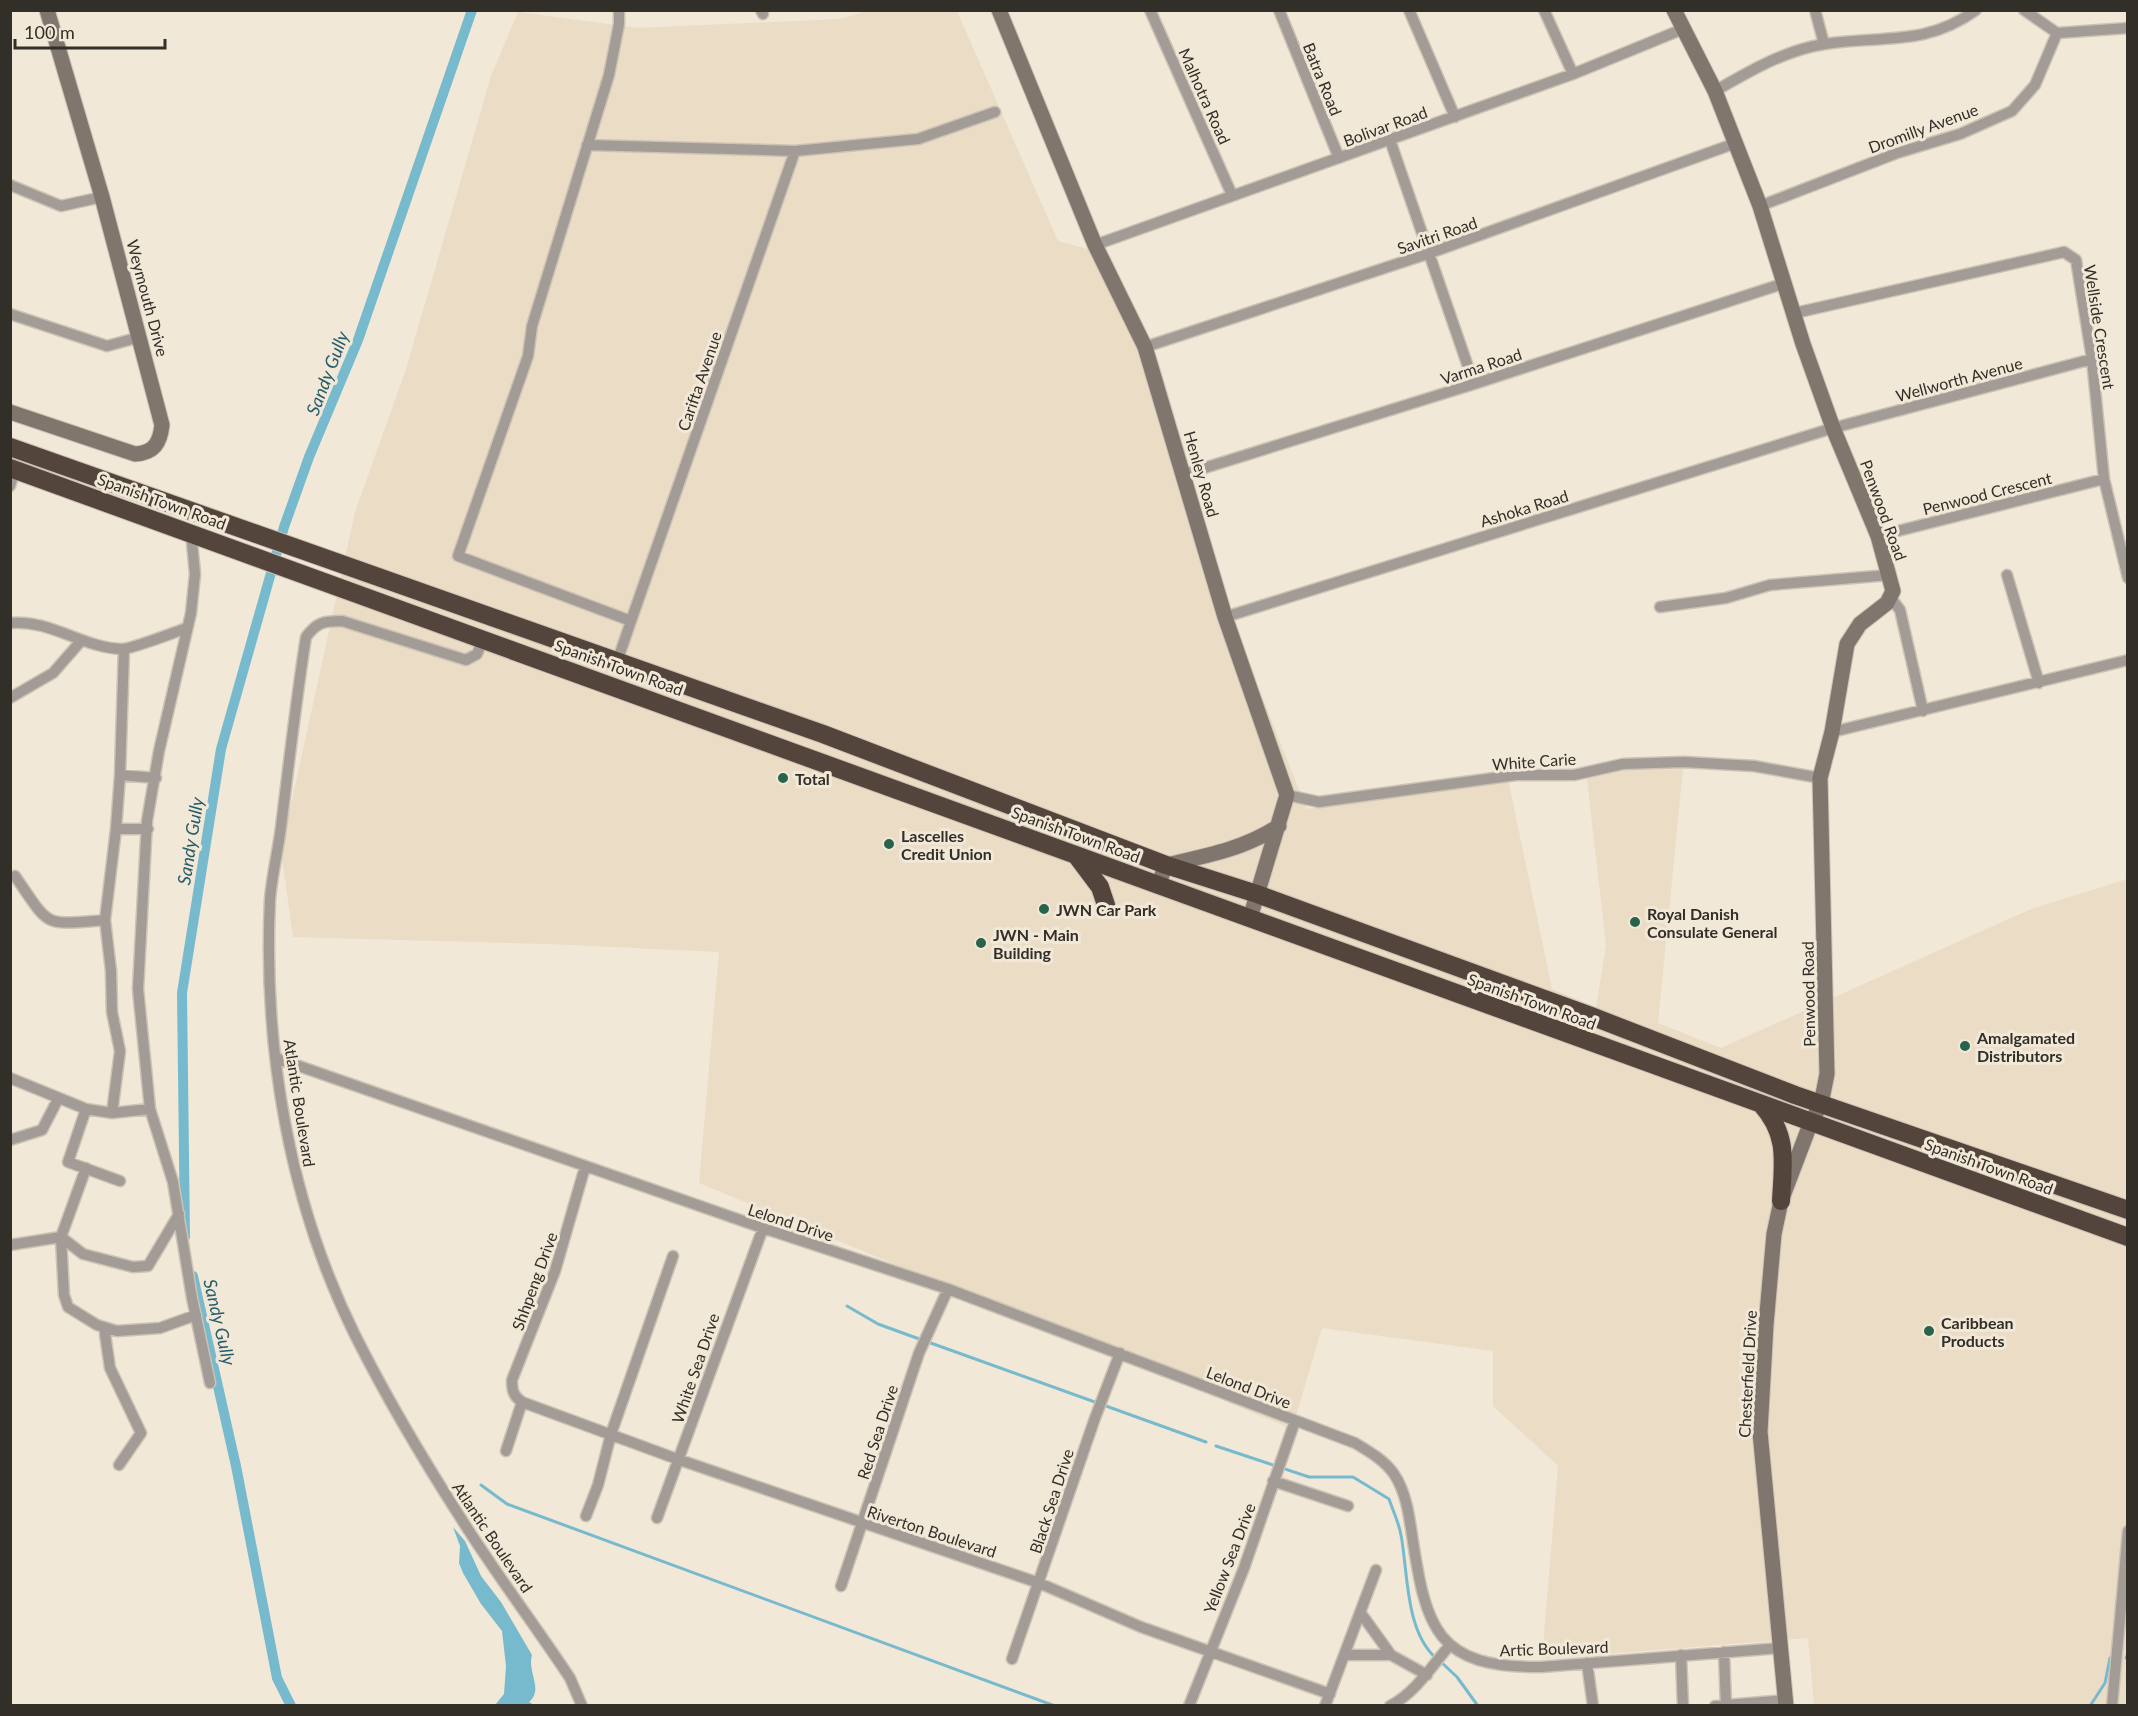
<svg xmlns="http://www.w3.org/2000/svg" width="2138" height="1716" viewBox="0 0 2138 1716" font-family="Lato,sans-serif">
<rect width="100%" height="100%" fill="#f2e8d7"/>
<path fill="#ebdcc6" d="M868 11H957L1058 241 1110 255 1160 365 1239 639 1307 809 1508 779 1552 989 1596 1007 1606 945 1586 771 1683 769 1658 1023 1721 1048 2031 909 2127 879V1705H1814L1808 1638 1542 1659 1558 1466 1493 1406V1351L1322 1328 1292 1429 699 1183 719 952 549 944 293 937 281 850 355 512 406 369 491 76 518 12 638 28 839 19Z"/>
<path fill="#77bacd" d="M453 1527 465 1541 481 1576 501 1602 532 1655C527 1672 544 1690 529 1702L534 1705H488H495L504 1694 506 1666 502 1631 481 1604 463 1573 459 1563 460 1546Z"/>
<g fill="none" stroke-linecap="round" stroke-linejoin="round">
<path stroke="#77bacd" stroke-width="3" d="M847 1306 878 1324 922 1340
M928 1342 1206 1442
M1216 1446 1309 1477H1353L1389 1499C1393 1511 1399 1523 1401 1535 1408 1571 1405 1631 1436 1658
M481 1485 507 1504 1055 1706
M2126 1658 2128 1654
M1441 1662 1457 1677 1478 1706
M2090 1706 2105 1683 2110 1658"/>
<path stroke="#77bacd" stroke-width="10" d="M185 1237 182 993 221 749 284 527 309 457 358 340 472 10
M193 1276 236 1466 277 1678 291 1706"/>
<defs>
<path id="street" d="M761 10 763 14
M1150 10 1232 195
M1279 10 1339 158
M1409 10 1455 117
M1544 10 1573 74
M1815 10 1824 44
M2024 10 2057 33
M2057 33 2128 28
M1715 91C1750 71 1785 50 1825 44 1882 35 1925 47 1976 10
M1390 140 1474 384
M587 145 795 151 918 139 995 112
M10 185 61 206 102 197
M1760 206 1897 153 1960 134 2012 111 2035 85 2057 33
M1095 245 1573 74 1683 29
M1795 313 2064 252 2076 260 2092 359 2104 479 2128 578
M10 314 107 346 140 337
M1145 347 1430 253 1736 143
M1185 474 1474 384 1785 283
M10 486 15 469
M191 532 195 574 191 613 159 751 147 821 138 989 150 1109 173 1182 192 1298 210 1383
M1878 536 2104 479
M2007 575 2039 683
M1891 598 1900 610 1923 711
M1660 607 1726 598 1770 585 1889 575
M1225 617 1833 428 2092 359
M631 621 795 151
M10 623C50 619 83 648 122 649 132 649 175 632 187 628
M484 638 477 654 466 660 342 621C324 621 317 622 306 637 296 700 289 763 281 827 278 851 272 875 270 899 263 1048 289 1202 355 1335 387 1399 424 1461 462 1520 496 1574 535 1625 570 1678L582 1706
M617 662 631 621 458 556 528 356 532 326 609 75 619 24V10
M10 698 53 673 81 641
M1832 732 2128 660
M120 775 124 649
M1287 795 1319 802 1516 775H1574L1623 764 1684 762 1754 766 1820 778
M148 829H116L120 775 156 778
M15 876C51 928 42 925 105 920
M276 1058 763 1228 948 1289 1355 1443C1370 1452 1384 1460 1394 1474 1406 1492 1409 1515 1412 1535 1426 1629 1436 1668 1541 1667L1781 1648
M10 1078 86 1109 112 1113 150 1109
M86 1109 68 1162 120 1181
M112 1113 120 1051 112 1012 111 971 105 920 116 829
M10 1140 42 1130 58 1099
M585 1167 555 1271 512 1380C512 1390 513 1396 522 1402L677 1459 1039 1583 1141 1627 1330 1694
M86 1168 61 1237 64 1295 68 1307 97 1325 117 1331 160 1328 196 1315
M10 1245 61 1237 83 1254 133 1267 148 1266 179 1214
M104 1327 110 1368 141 1433 119 1465
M506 1451 522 1402
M1273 1481 1348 1506
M586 1516 598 1485 611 1434 673 1256
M657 1518 763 1228
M841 1586 919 1353 948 1289
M1360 1612 1391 1655
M1724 1652 1726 1706
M1344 1655H1391L1427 1675
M1681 1655 1683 1706
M1012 1659 1095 1418 1120 1353
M1587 1663 1593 1706
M1189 1706 1244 1568 1295 1421
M1325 1706 1376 1570
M1390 1706C1416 1692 1431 1667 1450 1645
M1715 1706 1786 1700
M2112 1706 2128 1531"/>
<path id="secondary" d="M999 10 1095 245 1145 347 1225 617 1287 795 1250 918
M1674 10 1715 91 1760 206 1803 344 1833 428 1878 536 1893 591 1887 603 1860 624 1847 644 1832 732 1820 778 1827 1074 1821 1104 1811 1122 1781 1201 1774 1234 1766 1325 1760 1432 1786 1706
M10 412 135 454C154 453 160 443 162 425L102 197 47 10
M1158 885 1166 865C1206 856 1244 849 1279 826"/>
<path id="highway" d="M10 447 823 734 1166 865 1257 894 1591 1016 1795 1095 2128 1210
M10 468 2128 1237
M1076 855 1100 887 1106 905
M1761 1104C1789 1135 1783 1162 1781 1201"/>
</defs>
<use href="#street" stroke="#ccc3b4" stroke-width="13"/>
<use href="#secondary" stroke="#ccc3b4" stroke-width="17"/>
<use href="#highway" stroke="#ccc3b4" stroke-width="20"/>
<use href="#street" stroke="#a29b96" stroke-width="10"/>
<use href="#secondary" stroke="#80766e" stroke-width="15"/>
<use href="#highway" stroke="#53453b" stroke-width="18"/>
</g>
<g fill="#28634c" stroke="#f2e8d7" stroke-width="2">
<circle cx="783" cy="778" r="6"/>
<circle cx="889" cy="844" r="6"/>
<circle cx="1044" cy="909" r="6"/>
<circle cx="1635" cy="922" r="6"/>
<circle cx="981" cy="943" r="6"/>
<circle cx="1965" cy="1046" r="6"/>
<circle cx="1929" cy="1331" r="6"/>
</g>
<g text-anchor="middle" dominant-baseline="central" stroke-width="6" stroke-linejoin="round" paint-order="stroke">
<g font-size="16" fill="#322e28" stroke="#f2e8d7">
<text transform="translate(1323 79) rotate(68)">Batra Road</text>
<text transform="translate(1205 96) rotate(66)">Malhotra Road</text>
<text transform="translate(1385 126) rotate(-20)">Bolivar Road</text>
<text transform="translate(1923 128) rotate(-20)">Dromilly Avenue</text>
<text transform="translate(1437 235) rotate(-19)">Savitri Road</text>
<text transform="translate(148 298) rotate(75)">Weymouth Drive</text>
<text transform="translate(2100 327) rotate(81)">Wellside Crescent</text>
<text transform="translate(1481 366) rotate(-18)">Varma Road</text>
<text transform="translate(1959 379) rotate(-15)">Wellworth Avenue</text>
<text transform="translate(699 381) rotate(-71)">Carifta Avenue</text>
<text transform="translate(1202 474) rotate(74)">Henley Road</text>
<text transform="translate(1987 493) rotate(-14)">Penwood Crescent</text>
<text transform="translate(162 501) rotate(20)">Spanish Town Road</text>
<text transform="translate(1524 508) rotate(-17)">Ashoka Road</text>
<text transform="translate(1884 510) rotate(70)">Penwood Road</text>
<text transform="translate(619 667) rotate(20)">Spanish Town Road</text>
<text transform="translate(1534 761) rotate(-4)">White Carie</text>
<text transform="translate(1076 834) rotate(20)">Spanish Town Road</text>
<text transform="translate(1808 994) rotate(-91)">Penwood Road</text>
<text transform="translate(1532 1001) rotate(20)">Spanish Town Road</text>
<text transform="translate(300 1103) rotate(81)">Atlantic Boulevard</text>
<text transform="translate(1989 1166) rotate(20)">Spanish Town Road</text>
<text transform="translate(791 1222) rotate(18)">Lelond Drive</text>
<text transform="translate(534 1281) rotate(-70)">Shhpeng Drive</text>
<text transform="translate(695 1368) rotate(-71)">White Sea Drive</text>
<text transform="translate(1747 1374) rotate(-87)">Chesterfield Drive</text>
<text transform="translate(1249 1387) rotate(21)">Lelond Drive</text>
<text transform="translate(877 1432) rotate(-72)">Red Sea Drive</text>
<text transform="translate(1051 1501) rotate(-72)">Black Sea Drive</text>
<text transform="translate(932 1531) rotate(18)">Riverton Boulevard</text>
<text transform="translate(493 1537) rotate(56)">Atlantic Boulevard</text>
<text transform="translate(1229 1558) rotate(-69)">Yellow Sea Drive</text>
<text transform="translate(1554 1648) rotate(-2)">Artic Boulevard</text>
</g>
<g font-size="16" font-weight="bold" fill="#322e28" stroke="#f2e8d7" text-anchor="start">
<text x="795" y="778">Total</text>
<text x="901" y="835">Lascelles<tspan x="901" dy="18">Credit Union</tspan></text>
<text x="1056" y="909">JWN Car Park</text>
<text x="1647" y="913">Royal Danish<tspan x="1647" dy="18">Consulate General</tspan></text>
<text x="993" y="934">JWN - Main<tspan x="993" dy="18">Building</tspan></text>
<text x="1977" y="1037">Amalgamated<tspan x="1977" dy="18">Distributors</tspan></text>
<text x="1941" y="1322">Caribbean<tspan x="1941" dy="18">Products</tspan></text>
</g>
<g font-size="18" font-style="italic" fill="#265d6c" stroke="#f2e8d7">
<text transform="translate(327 373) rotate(-69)">Sandy Gully</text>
<text transform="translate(190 841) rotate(-81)">Sandy Gully</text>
<text transform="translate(220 1322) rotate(77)">Sandy Gully</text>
</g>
</g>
<rect width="2138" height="1716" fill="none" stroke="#322e28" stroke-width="24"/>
<path d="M15 39v9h150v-9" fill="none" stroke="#322e28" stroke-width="3"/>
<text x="24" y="39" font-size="18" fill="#322e28" stroke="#f2e8d7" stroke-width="4.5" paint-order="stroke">100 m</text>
</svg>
